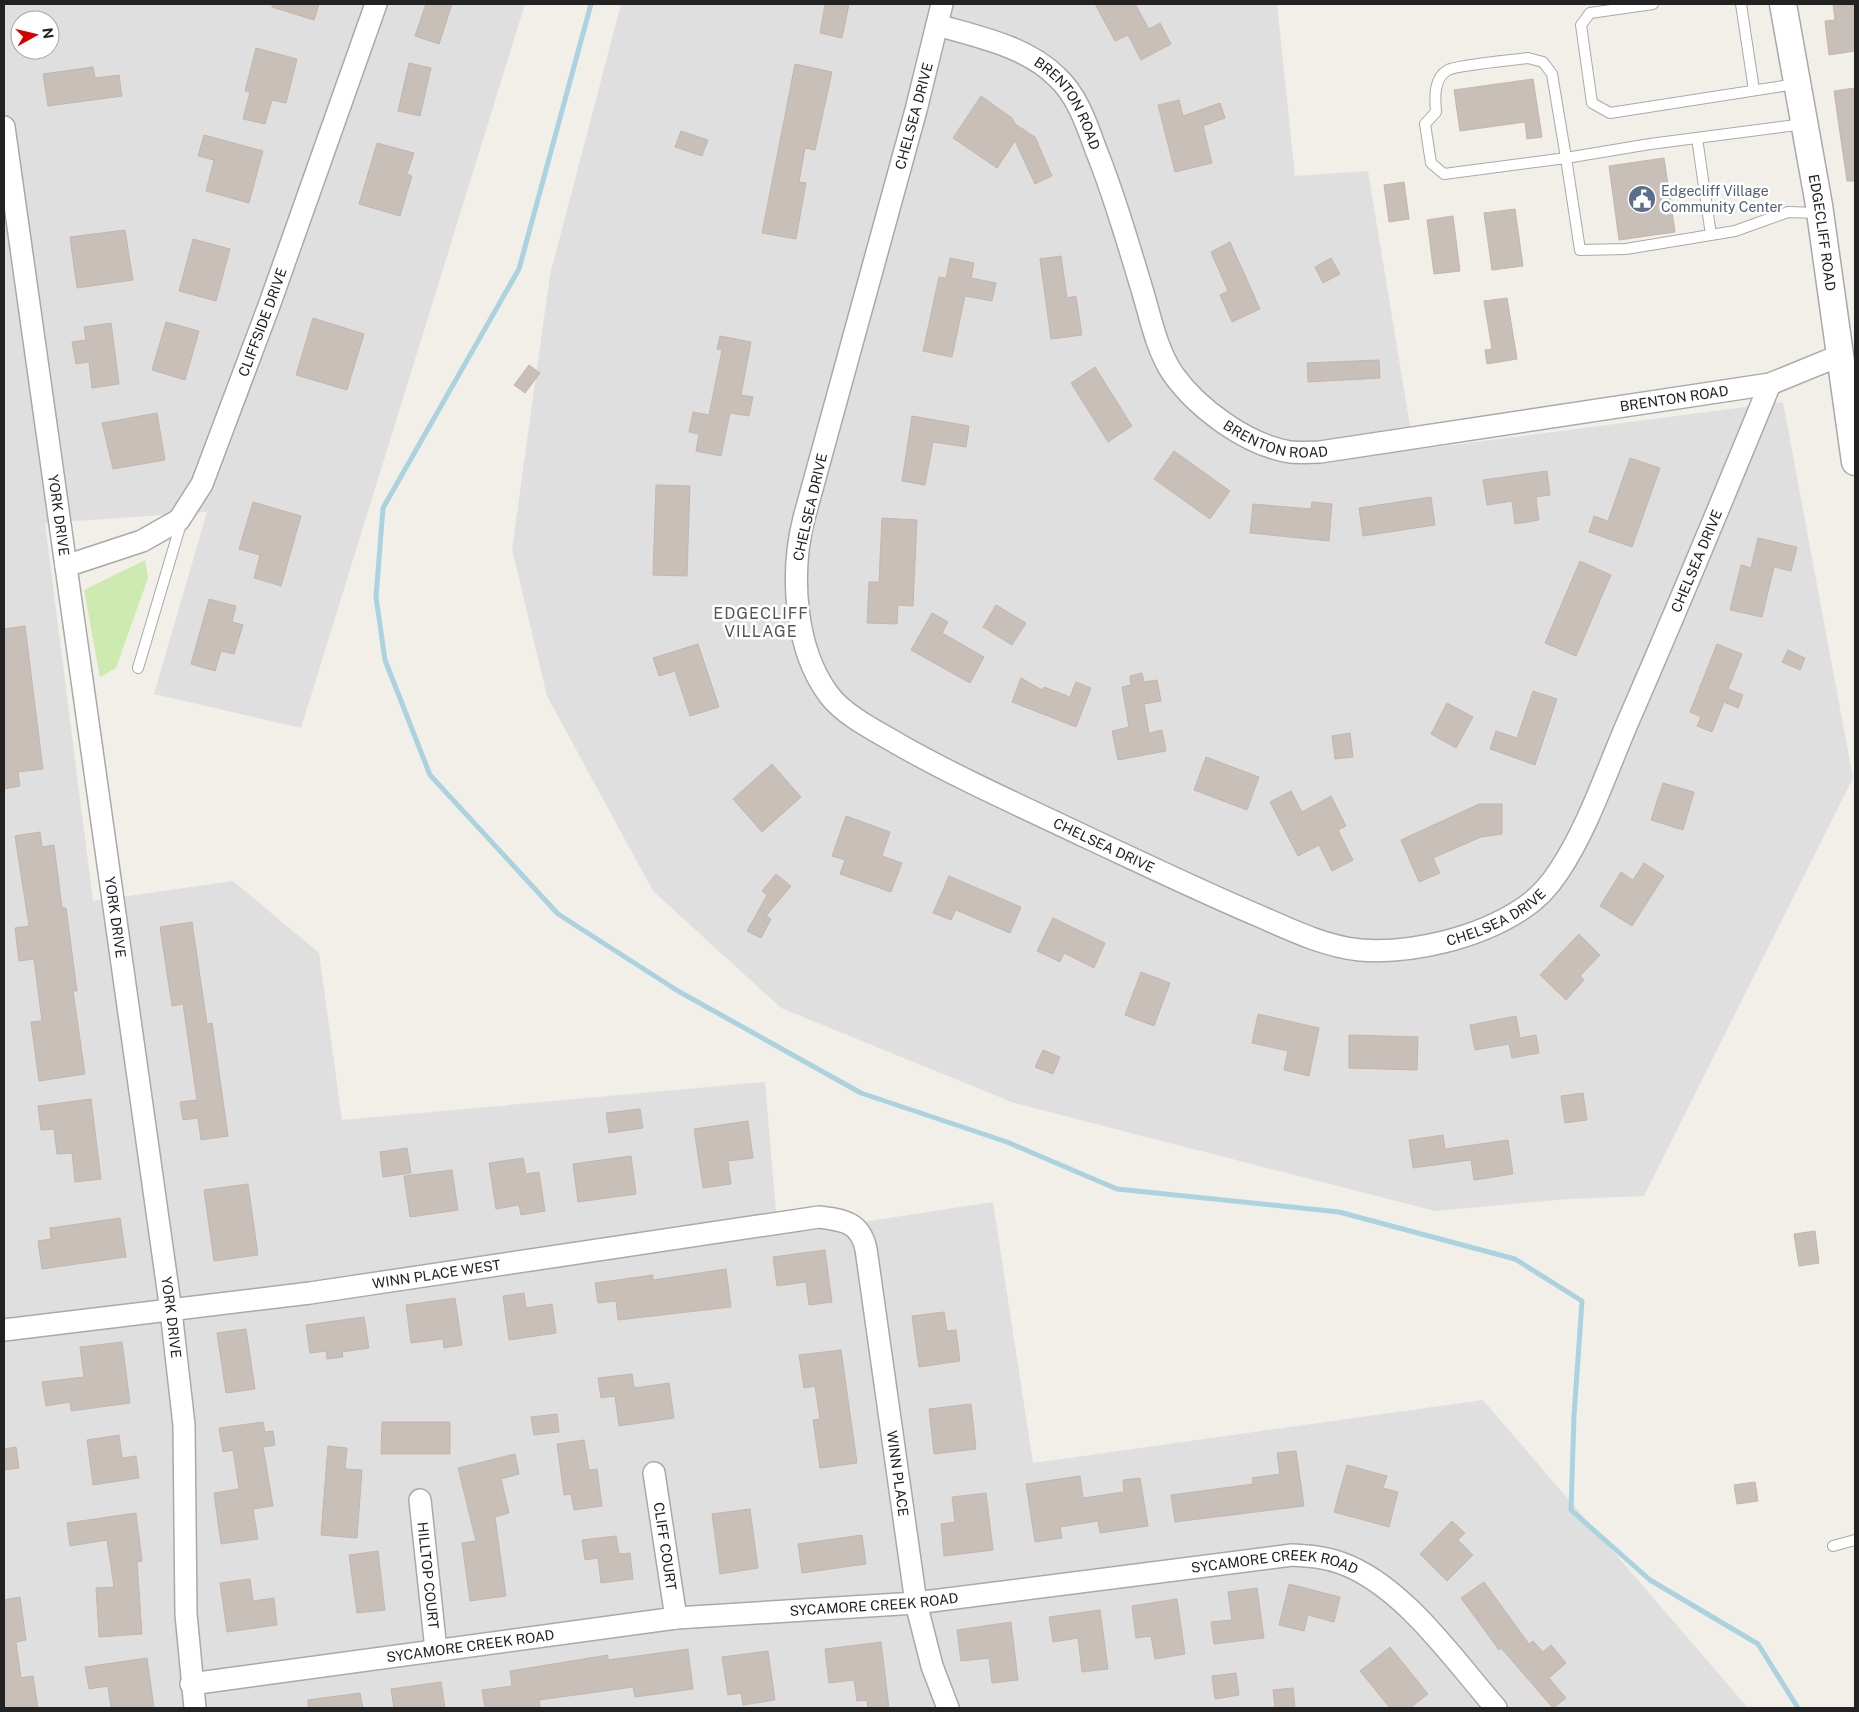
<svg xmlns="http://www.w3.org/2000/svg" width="1859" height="1712" viewBox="0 0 1859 1712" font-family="'Public Sans',sans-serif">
<rect width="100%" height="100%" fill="#f2efe9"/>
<path fill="#e0dfdf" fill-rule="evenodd" d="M4 4H525L301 728 154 694 207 512 45 523 93 901 233 881 319 953 342 1120 765 1082 778 1235 993 1202 1033 1463 1483 1400 1748 1708H4ZM20 20H50V50H20Z
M621 4H1277L1295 176 1368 171 1414 450 1783 402 1853 778 1644 1196 1569 1199 1435 1211 1014 1103 781 1008 653 891 547 696 512 549 550 275Z"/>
<path fill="#cdebb0" d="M145 560 148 578 116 668 100 677 84 590Z"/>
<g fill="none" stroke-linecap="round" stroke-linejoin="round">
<path stroke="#aad3df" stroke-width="5" d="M591 4 519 269 383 508 376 597 385 660 430 775 558 914 678 991 861 1093 1007 1142 1117 1189 1339 1212 1515 1259 1582 1301 1574 1416 1571 1510 1650 1580 1758 1644 1798 1708"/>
</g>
<path fill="#c7bfb8" stroke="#c4b6ab" d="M272 4H319L314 20 272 7Z
M426 4H452L439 44 415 36Z
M825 4H849L842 38 820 33Z
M1095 4H1135L1149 29 1160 23 1171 44 1141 60 1128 35 1115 41Z
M1833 4H1855V51L1829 55 1825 21 1835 20Z
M256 48 297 59 286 103 272 100 265 124 243 119 250 92 245 91Z
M409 63 431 68 420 116 398 111Z
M795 64 832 72 815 150 805 148 799 182 806 183 796 239 762 233Z
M93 67 95 78 119 75 122 96 48 106 43 74Z
M1533 79 1542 137 1527 139 1525 122 1460 131 1454 90Z
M1855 88V181H1847L1834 91Z
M981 96 1012 118 1015 124 1035 137 1052 176 1035 184 1015 141 997 168 953 138Z
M1179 100 1183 116 1220 103 1225 118 1203 126 1212 163 1175 172 1158 105Z
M681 131 708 140 702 156 675 147Z
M204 135 263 151 249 203 206 191 214 160 198 156Z
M377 143 414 153 407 174 412 176 400 216 359 204Z
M1664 158 1675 232 1619 240 1609 166Z
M1404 182 1409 219 1389 222 1384 185Z
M1515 209 1523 266 1492 270 1484 213Z
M1453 216 1460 271 1434 274 1427 220Z
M125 230 133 280 77 288 70 237Z
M193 239 230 249 216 301 179 291Z
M1230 242 1260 309 1232 322 1220 295 1228 291 1211 252Z
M1061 256 1067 298 1076 296 1082 335 1051 339 1040 259Z
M950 258 974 263 971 278 996 283 992 301 965 296 952 357 923 351 939 277 946 278Z
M1331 258 1340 274 1323 283 1315 267Z
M1507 298 1517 359 1487 364 1485 350 1492 349 1484 301Z
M313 318 364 334 347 390 296 375Z
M166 322 199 331 185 380 152 370Z
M111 323 119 384 92 388 89 362 76 364 72 342 86 340 84 327Z
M720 336 751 342 741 395 753 397 749 416 730 413 721 456 696 451 699 434 689 432 693 412 709 415 722 350 717 349Z
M1379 360 1380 378 1308 382 1307 363Z
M529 365 540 373 525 393 514 385Z
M1095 367 1132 426 1108 442 1071 383Z
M157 413 165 460 113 469 102 423Z
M912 416 969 426 966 447 933 442 925 485 902 481Z
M1174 451 1230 491 1210 519 1154 479Z
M1630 458 1660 468 1632 547 1589 532 1594 516 1608 521Z
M1547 471 1550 495 1536 497 1539 520 1515 524 1512 501 1487 505 1483 480Z
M656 485 690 486 687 576 653 575Z
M1431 497 1435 525 1363 536 1359 508Z
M253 502 301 516 281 586 254 578 260 555 239 549Z
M1312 502 1332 504 1329 541 1250 533 1253 504 1311 509Z
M882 518 917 520 913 606 898 605 897 624 867 623 869 582H879Z
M1758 538 1797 547 1791 571 1774 567 1762 617 1730 610 1741 565 1751 568Z
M1580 561 1611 575 1576 656 1545 643Z
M209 599 236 606 232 622 243 625 234 654 221 651 215 671 191 664Z
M996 605 1026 623 1012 645 983 627Z
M932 613 948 622 942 633 984 657 970 683 911 650Z
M25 626 43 769 18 772 20 786 4 789V629Z
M698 644 719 707 690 716 675 671 659 676 653 658Z
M1717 644 1742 654 1728 689 1743 695 1738 708 1724 702 1712 732 1697 726 1701 717 1690 712Z
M1788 650 1805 658 1800 670 1782 662Z
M1142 673 1144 682 1157 680 1161 701 1144 704 1149 733 1162 730 1166 751 1118 760 1112 731 1129 727 1122 687 1131 685 1130 676Z
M1021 678 1042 690 1044 687 1070 697 1076 682 1091 688 1076 727 1012 702Z
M1533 691 1557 699 1535 765 1490 749 1496 731 1517 738Z
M1447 703 1473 717 1456 748 1431 734Z
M1350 733 1353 757 1335 759 1332 736Z
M1206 757 1259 777 1247 810 1194 790Z
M772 764 801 797 762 832 733 799Z
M1663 783 1694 792 1683 830 1651 820Z
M1291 791 1302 812 1331 796 1346 826 1338 830 1353 860 1332 871 1319 845 1298 856 1270 802Z
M1479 804H1502V834L1481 837 1433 858 1440 873 1419 882 1401 840Z
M846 816 890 832 882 856 902 863 891 892 840 874 845 860 832 856Z
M40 832 42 847 54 845 62 908H66L77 991H73L85 1074 39 1081 31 1022 42 1021 34 959 19 961 15 928 29 926 15 836Z
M1644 863 1664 876 1632 926 1600 906 1621 872 1633 880Z
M776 874 791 886 766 916 771 919 761 938 747 931 767 895 762 891Z
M949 876 1021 907 1010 933 956 910 951 920 933 913Z
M1053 918 1105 943 1094 968 1064 953 1060 962 1037 951Z
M192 922 207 1024 212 1023 228 1136 201 1140 198 1118 183 1120 180 1102 197 1100 183 1004 172 1006 160 927Z
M1579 934 1600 955 1580 976 1584 980 1566 1000 1540 975Z
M1141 972 1170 983 1154 1026 1125 1015Z
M1258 1014 1319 1028 1309 1076 1284 1070 1288 1051 1252 1043Z
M1516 1016 1520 1038 1536 1035 1539 1053 1512 1058 1509 1044 1475 1050 1470 1025Z
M1349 1035 1418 1037 1417 1070 1349 1068Z
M1043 1050 1060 1057 1053 1074 1035 1067Z
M1583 1093 1587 1120 1565 1123 1561 1096Z
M91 1099 101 1179 75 1182 72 1153 57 1154 54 1129 41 1130 38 1106Z
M640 1109 643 1128 609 1133 606 1113Z
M748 1121 753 1158 728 1161 731 1184 703 1188 694 1129Z
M1443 1135 1445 1149 1508 1140 1513 1174 1474 1180 1471 1160 1413 1168 1409 1140Z
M407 1148 411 1173 383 1177 380 1152Z
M631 1156 636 1194 578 1202 573 1164Z
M523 1158 526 1174 539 1172 545 1211 521 1215 519 1205 496 1209 489 1163Z
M452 1170 458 1210 410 1217 404 1176Z
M248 1184 258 1255 214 1261 204 1190Z
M120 1218 126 1257 42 1269 38 1241 51 1239 50 1228Z
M1815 1231 1819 1263 1799 1266 1794 1234Z
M825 1250 832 1302 809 1305 806 1282 777 1286 773 1257Z
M726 1269 731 1307 618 1320 616 1301 598 1303 595 1283 653 1275V1280Z
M524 1293 526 1308 552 1304 556 1333 509 1340 503 1296Z
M455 1298 462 1345 444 1348 443 1339 411 1343 406 1305Z
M944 1312 947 1331 956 1330 960 1361 919 1367 912 1316Z
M364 1317 369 1348 342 1352 343 1357 327 1359 326 1351 310 1353 306 1325Z
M246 1329 255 1389 226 1393 217 1333Z
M122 1342 130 1403 71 1411 70 1402 46 1406 42 1382 84 1377 80 1347Z
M841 1350 857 1463 820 1468 813 1420 820 1419 815 1386 804 1388 799 1355Z
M632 1374 634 1388 669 1383 674 1418 619 1426 615 1396 601 1398 598 1378Z
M971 1404 976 1449 934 1454 929 1409Z
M557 1414 559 1432 534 1435 531 1417Z
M263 1422 265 1432 273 1431 275 1445 263 1447 273 1506 253 1509 258 1539 221 1544 214 1493 239 1489 233 1450 223 1452 219 1428Z
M382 1422H450V1454H381Z
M119 1435 122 1458 136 1456 139 1478 93 1485 87 1440Z
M584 1440 589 1470 597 1469 602 1506 574 1510 571 1494 564 1495 557 1444Z
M328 1446 347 1448 345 1469 362 1470 357 1538 321 1535Z
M16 1447 19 1468 4 1470V1449Z
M1296 1451 1304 1506 1175 1522 1171 1495 1253 1484 1252 1478 1280 1474 1277 1453Z
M515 1454 519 1474 501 1479 509 1513 495 1517 506 1596 470 1601 462 1543 476 1541 458 1468Z
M1347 1465 1387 1476 1383 1488 1398 1492 1389 1527 1334 1512Z
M1080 1476 1083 1498 1124 1492 1123 1480 1140 1478 1148 1526 1100 1533 1098 1521 1060 1527 1062 1538 1035 1542 1026 1484Z
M1755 1482 1758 1501 1737 1504 1734 1485Z
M986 1493 993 1550 944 1556 941 1524 955 1522 952 1497Z
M750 1509 758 1568 720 1574 712 1514Z
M136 1513 142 1561 137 1562 142 1634 99 1637 96 1588 114 1587 107 1540 70 1546 67 1523Z
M1452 1521 1465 1533 1458 1540 1473 1555 1447 1581 1420 1554Z
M862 1535 866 1564 802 1573 798 1544Z
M616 1536 619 1554 630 1553 633 1579 601 1583 598 1558 585 1560 582 1540Z
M378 1551 385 1610 357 1613 349 1555Z
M250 1579 253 1601 274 1598 277 1625 227 1632 220 1583Z
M1484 1582 1529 1644 1533 1641 1543 1652 1551 1645 1566 1663 1549 1678 1566 1698 1553 1708 1501 1648 1499 1650 1461 1598Z
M1289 1584 1340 1597 1334 1622 1308 1615 1304 1631 1279 1625Z
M1257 1588 1264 1638 1214 1644 1211 1622 1232 1620 1228 1592Z
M20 1597 26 1640 16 1642 21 1678 33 1676 38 1708H4V1600Z
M1177 1599 1185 1654 1155 1659 1151 1636 1136 1638 1132 1606Z
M1100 1610 1108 1669 1082 1672 1078 1638 1053 1642 1049 1617Z
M1011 1622 1018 1680 992 1683 989 1658 961 1661 957 1630Z
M881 1642 889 1708H868L867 1700 857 1701 854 1680 829 1683 825 1649Z
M1390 1647 1428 1694 1410 1708H1390L1360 1671Z
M688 1649 693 1689 635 1697 633 1687 539 1700 540 1708H485L482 1690 512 1686 510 1671 608 1655V1660Z
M768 1651 775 1700 743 1705 741 1693 728 1695 722 1657Z
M147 1658 154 1708H111L108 1686 89 1689 85 1667Z
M1236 1673 1239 1695 1215 1699 1212 1676Z
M441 1682 445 1708H394L391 1689Z
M1293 1688 1295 1708H1275L1273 1690Z
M360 1693 363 1708H308V1700Z"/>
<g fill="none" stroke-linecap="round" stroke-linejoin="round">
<defs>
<path id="service" d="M1653 4 1590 13 1581 25 1592 103 1610 113 1796 84
M1741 4 1754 90
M1528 58 1543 62 1552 74 1566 158 1444 174 1431 163 1425 124 1436 112C1435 99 1433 78 1448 70 1457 65 1514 60 1528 58Z
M1804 124 1650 144 1566 158 1580 250 1626 249 1735 231 1788 212 1819 213
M1697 138 1711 235
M138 668 182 520
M1833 1546 1855 1540"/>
<g id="minor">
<path id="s1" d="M942 4 916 110 804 518C790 573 794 648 829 695 845 716 876 731 898 744 958 778 1021 806 1084 836 1144 864 1204 893 1266 919 1295 932 1328 947 1360 950 1412 954 1478 938 1522 909 1536 900 1550 885 1559 871 1589 826 1608 767 1630 717 1678 607 1724 496 1770 384"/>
<path id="s2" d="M937 25C978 37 1026 46 1057 77 1077 95 1087 125 1096 150 1114 194 1127 240 1141 286 1150 315 1156 349 1173 374 1198 409 1247 445 1290 452 1300 453 1311 452 1320 452L1770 384 1841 355"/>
<path id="s3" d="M4 127 171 1311 184 1425 186 1614 195 1708"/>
<path id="s4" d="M66 566 142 541 179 520 202 484 270 303 376 4"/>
<path id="s5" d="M4 1330 310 1293 819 1217C844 1220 860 1222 866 1249L916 1603 932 1666 948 1708"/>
<path id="s6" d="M654 1473 676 1618"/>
<path id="s7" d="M420 1500 436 1650"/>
<path id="s8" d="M191 1684 676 1618 916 1603 1292 1555C1309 1556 1325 1557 1341 1563 1403 1585 1454 1660 1496 1708"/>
</g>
<g id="tertiary">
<path id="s9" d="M1783 4 1819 205 1855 462"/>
</g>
</defs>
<use href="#service" stroke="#a9a9a9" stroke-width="12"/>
<use href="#minor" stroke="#a9a9a9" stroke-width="24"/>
<use href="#tertiary" stroke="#a9a9a9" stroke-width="29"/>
<use href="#service" stroke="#fff" stroke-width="10"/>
<use href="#minor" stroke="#fff" stroke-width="21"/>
<use href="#tertiary" stroke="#fff" stroke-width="26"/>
</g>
<defs>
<symbol id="civic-disc" viewBox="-11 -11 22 22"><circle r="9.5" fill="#5c6f8a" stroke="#fff"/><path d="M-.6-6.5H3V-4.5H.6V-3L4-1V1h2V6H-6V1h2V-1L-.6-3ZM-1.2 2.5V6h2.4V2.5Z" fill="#fff"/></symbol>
</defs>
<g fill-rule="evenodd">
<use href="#civic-disc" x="1626" y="183" width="32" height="32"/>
</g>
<g text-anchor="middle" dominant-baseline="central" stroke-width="5" stroke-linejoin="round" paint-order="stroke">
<g font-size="14" fill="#222" stroke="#fff">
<text stroke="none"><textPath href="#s2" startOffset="160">BRENTON ROAD</textPath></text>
<text transform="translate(914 116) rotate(-75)">CHELSEA DRIVE</text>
<text stroke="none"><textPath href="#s9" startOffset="232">EDGECLIFF ROAD</textPath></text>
<text stroke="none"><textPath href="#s4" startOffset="338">CLIFFSIDE DRIVE</textPath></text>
<text stroke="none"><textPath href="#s2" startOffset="985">BRENTON ROAD</textPath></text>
<text stroke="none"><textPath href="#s2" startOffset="580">BRENTON ROAD</textPath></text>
<text transform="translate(810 507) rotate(-77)">CHELSEA DRIVE</text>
<text stroke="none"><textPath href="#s3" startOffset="392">YORK DRIVE</textPath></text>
<text stroke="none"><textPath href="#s1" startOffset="1871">CHELSEA DRIVE</textPath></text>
<text stroke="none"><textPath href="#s1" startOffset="1031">CHELSEA DRIVE</textPath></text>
<text stroke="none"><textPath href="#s1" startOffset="1451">CHELSEA DRIVE</textPath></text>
<text stroke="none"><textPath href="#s3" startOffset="798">YORK DRIVE</textPath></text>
<text stroke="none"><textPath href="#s5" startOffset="436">WINN PLACE WEST</textPath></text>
<text stroke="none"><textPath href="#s3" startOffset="1202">YORK DRIVE</textPath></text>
<text stroke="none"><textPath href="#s5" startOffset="1112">WINN PLACE</textPath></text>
<text stroke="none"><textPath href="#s6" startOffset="74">CLIFF COURT</textPath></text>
<text stroke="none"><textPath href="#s8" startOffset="1092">SYCAMORE CREEK ROAD</textPath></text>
<text stroke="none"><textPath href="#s7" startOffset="76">HILLTOP COURT</textPath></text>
<text stroke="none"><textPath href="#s8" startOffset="688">SYCAMORE CREEK ROAD</textPath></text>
<text stroke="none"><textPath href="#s8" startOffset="282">SYCAMORE CREEK ROAD</textPath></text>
</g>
<g font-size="14" fill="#4e5e75" stroke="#fff" text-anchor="start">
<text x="1661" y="191">Edgecliff Village<tspan x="1661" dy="16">Community Center</tspan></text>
</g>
<g font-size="16" letter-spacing="1" fill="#555" stroke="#fff">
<text x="761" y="613">EDGECLIFF<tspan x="761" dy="18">VILLAGE</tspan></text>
</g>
</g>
<rect width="1859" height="1712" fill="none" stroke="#222222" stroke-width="10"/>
<g transform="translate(35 35) rotate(82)"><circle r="24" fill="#ffffff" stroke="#a7a7a7"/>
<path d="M0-4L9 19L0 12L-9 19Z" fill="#d40000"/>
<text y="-8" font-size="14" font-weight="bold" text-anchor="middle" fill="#222222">N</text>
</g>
</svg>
